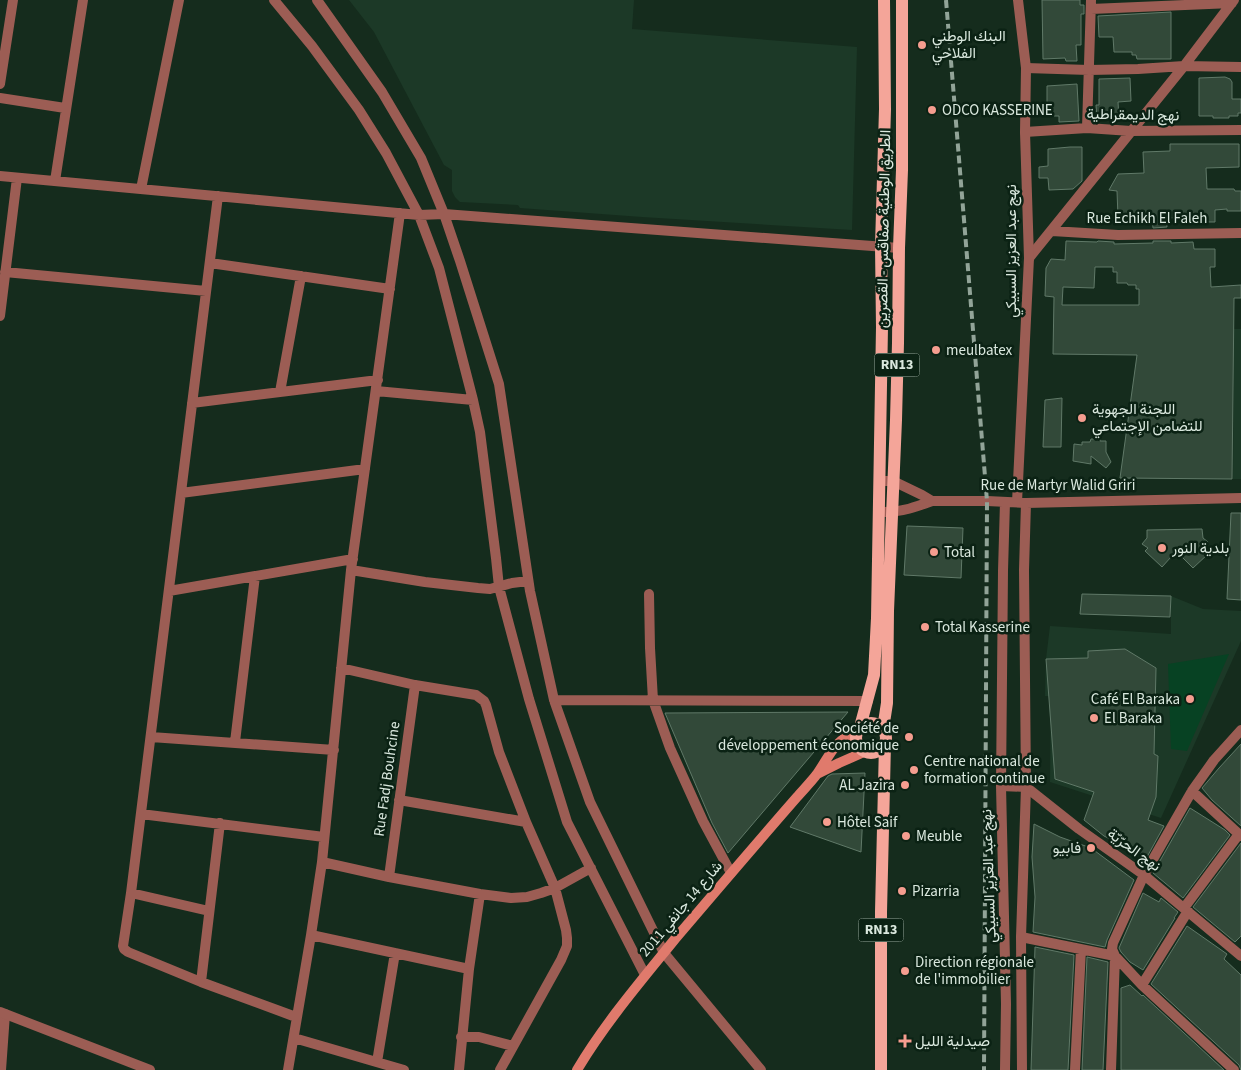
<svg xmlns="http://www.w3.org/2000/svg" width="1241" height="1070" viewBox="0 0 1241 1070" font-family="'Source Sans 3',Vazirmatn,sans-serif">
<rect width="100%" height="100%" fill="#152c1d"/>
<path fill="#1c3927" d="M349 0H634L632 29 857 47 852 230 642 217 520 208 518 205 460 202 455 197 452 191V170L444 165 374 32Z
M1234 329H1241V479H1233Z
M1171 596 1203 609 1241 611V641L1161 818 1050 782 1051 696H1045L1046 659 1050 626 1171 634Z"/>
<path fill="#074223" d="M1229 654 1187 751 1171 749 1168 664Z"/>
<path fill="#324939" stroke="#607968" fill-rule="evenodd" d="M1042 0H1080V5H1084V14H1081V45H1076L1077 61H1066L1065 58 1043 59Z
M1171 12V59H1137L1136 55H1132V52H1114L1113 37H1099L1098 16Z
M1225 77 1230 79 1232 82V99H1241V113H1238V116H1229V118H1213V116H1199V78Z
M1130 78 1131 101 1118 102 1119 119 1097 120 1096 105H1099V79Z
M1077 84 1079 121 1059 122V116H1047V86Z
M1170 144H1239V167L1206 168 1207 189H1234L1235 191H1241V211H1227V209L1215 210V222H1203V217L1166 218 1167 227 1153 228 1152 217H1118L1117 191 1109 190 1118 174 1144 173 1143 152 1170 151Z
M1070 147H1082V181L1073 189 1049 190 1048 178H1039V167L1048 166V149Z
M1066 241 1097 242 1098 241 1114 242V244L1153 243V241H1171V243L1193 242 1194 249H1215V267H1210L1211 287 1241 285V298H1234L1232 479 1120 478 1137 355 1053 354 1054 297 1045 296 1046 268 1051 259 1065 260ZM1095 267H1113V272H1117V283H1127L1128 285H1136V289H1139V305H1062L1063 287 1094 288Z
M1062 398 1061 447H1043L1045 400Z
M1091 439H1100V441H1106V452L1111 462 1106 468 1091 456V464L1073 461 1074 444 1082 445V442H1090Z
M1231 513H1241V600L1227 599Z
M907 526 963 528 961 578 904 575Z
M1202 529 1203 538 1208 542 1202 549 1208 554 1193 568 1182 557H1171L1162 567 1145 551 1148 548 1142 544 1147 538V530Z
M1082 594 1171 596 1170 617 1080 614Z
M1125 649 1156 668 1154 754 1158 756 1156 797 1148 820 1164 826 1147 857 1104 836 1084 820 1094 792 1055 779 1046 659 1088 658V651Z
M848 712 728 853 712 823 665 713Z
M1241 744V826L1212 800 1202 788 1219 768Z
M865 773 861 852 790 827 828 776 832 774Z
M1190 808 1225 830 1230 835 1183 898 1153 873Z
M1034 824 1060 837 1091 848 1134 880 1107 940 1105 947 1033 932 1035 897 1032 857Z
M1241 843V936L1235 942 1193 907Z
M1143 893 1159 902 1161 898 1178 912 1174 918H1175L1143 970 1130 962 1121 952 1119 948Z
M1187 926 1227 954 1224 959 1241 975V1070L1239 1065 1151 984Z
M1035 947 1074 955 1068 1070H1031Z
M1087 957 1108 962 1103 1070H1082Z
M1130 985 1142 996 1143 995 1224 1070H1121V988Z"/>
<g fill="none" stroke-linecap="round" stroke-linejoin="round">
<path stroke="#9c5d54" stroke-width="10" d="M274 0 312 46 359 110 386 153 419 215 439 268 473 400 480 432 496 558 499 587 529 699 567 822 645 975
M317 0 382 92 421 158 444 214 460 261 499 384 530 591 554 700 590 802 664 953 761 1070
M1091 9 1232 3
M1026 68 1089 70 1138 69 1184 66 1241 67
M0 84 13 0
M0 98 65 108
M1087 128 1091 0
M1025 132 1087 128 1131 131 1241 130
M0 176 419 215 444 214 899 248
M55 181 83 0
M141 189 179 0
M218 196 131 893 123 946 124 949 128 952 201 982 296 1017
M1052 231 1118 235 1241 233
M1029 258 1184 66 1234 0
M210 263 390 289
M5 272 206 291
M0 316 17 178
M376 391 473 400
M280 392 301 276
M192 403 378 380
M181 493 365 469
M351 570 425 582 478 588 490 589 512 583 528 581
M169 591 353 559
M649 594 650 648 653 700 670 748 703 821 731 873
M341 668 415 685 476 695 484 701 486 705 499 752 526 822 555 888 566 930 567 938V946L561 960 500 1070
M554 700 868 701
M151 737 334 750
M235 742 255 576
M1001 786 1026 787 1079 829 1144 875 1241 956
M1192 791 1241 836
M399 800 526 822
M141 814 324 837
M322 862 389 877 480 894 511 898 527 897 541 893 555 888 591 868
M389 877 415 685
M131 893 209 911
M1184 908 1239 834
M311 935 469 969
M1021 937 1115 956 1142 985 1234 1070
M201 982 220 823
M1142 985 1188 911
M461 1037H479L513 1046
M294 1038 404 1070
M377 1062 395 953
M1 1070 5 1014
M288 1070 311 935 322 862 351 570 400 213
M459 1070 469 969 480 894
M1075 1070 1081 949
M1111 1070 1115 956 1112 949 1113 943 1144 875 1192 791 1214 760 1241 730"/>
<path stroke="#9c5d54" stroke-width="10" d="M879 481H893L922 495 932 501H987L1026 503 1241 498
M1017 502 1029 258 1025 132 1026 68 1018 0
M885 512C902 512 916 507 932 501
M0 1012 150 1070
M1005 1070 1006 1004 1001 786 1003 571 1005 502
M1022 1070 1021 937 1026 787 1024 570 1026 503"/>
<path stroke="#e07a6c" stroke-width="10" d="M817 774 839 763 864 752
M577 1070C605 1023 641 981 675 939 715 892 756 844 797 797 803 790 811 782 817 774 831 754 833 742 857 731"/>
<path stroke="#f4a599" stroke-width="12" d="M856 738a15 15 0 1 1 30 0a15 15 0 1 1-30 0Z
M860 727 874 675 877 618 882 327 881 246 885 109 884 0
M883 729 887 703 888 611 896 420 898 343 899 248 902 170V0
M881 1070V912L885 744"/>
<path stroke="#92a498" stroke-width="4" stroke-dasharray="8 4" stroke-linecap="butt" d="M946 0 987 501 984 1070"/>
</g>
<g fill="#f59d8f" stroke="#0b2214" stroke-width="2">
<circle cx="922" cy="45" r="5"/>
<circle cx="932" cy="110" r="5"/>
<circle cx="936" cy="350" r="5"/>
<circle cx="1082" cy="418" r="5"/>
<circle cx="1162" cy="548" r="5"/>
<circle cx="934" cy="552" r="5"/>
<circle cx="925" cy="627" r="5"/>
<circle cx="1190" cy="699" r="5"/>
<circle cx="1094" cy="718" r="5"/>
<circle cx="909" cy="737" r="5"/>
<circle cx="914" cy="770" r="5"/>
<circle cx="905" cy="785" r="5"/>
<circle cx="827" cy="822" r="5"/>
<circle cx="906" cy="836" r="5"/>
<circle cx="1091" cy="848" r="5"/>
<circle cx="902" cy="891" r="5"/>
<circle cx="905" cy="971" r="5"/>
<path d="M902.5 1033.5h5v5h5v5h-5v5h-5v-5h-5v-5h5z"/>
</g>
<g text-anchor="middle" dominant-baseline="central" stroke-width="5" stroke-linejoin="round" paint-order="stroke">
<g fill="#0b2214" stroke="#9cada1" stroke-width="1">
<rect x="874.5" y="353.5" width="45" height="23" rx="4"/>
<rect x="858.5" y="918.5" width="45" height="23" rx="4"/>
</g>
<g font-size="14" font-weight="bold" fill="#dae8de">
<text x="897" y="365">RN13</text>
<text x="881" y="930">RN13</text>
</g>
<g font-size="15" fill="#dae8de" stroke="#0b2214" text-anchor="start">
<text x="932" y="36">البنك الوطني<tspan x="932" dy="17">الفلاحي</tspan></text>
<text x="942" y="110">ODCO KASSERINE</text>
<text x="946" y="350">meulbatex</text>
<text x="1092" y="409">اللجنة الجهوية<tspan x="1092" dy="17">للتضامن الإجتماعي</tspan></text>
<text x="1172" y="548">بلدية النور</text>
<text x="944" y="552">Total</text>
<text x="935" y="627">Total Kasserine</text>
<text x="1180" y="699" text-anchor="end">Café El Baraka</text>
<text x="1104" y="718">El Baraka</text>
<text x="899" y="728" text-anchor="end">Société de<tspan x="899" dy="17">développement économique</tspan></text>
<text x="924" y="761">Centre national de<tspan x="924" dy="17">formation continue</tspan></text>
<text x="895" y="785" text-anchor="end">AL Jazira</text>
<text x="837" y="822">Hôtel Saif</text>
<text x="916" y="836">Meuble</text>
<text x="1081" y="848" text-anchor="end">فابيو</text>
<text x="912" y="891">Pizarria</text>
<text x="915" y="962">Direction régionale<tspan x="915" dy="17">de l'immobilier</tspan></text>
<text x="915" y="1041">صيدلية الليل</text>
</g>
<g font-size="15" fill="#dae8de" stroke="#0b2214">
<text transform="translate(1133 115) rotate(1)">نهج الديمقراطية</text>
<text x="1147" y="218">Rue Echikh El Faleh</text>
<text transform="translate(884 229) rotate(-89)">الطريق الوطنية صفاقس - القصرين</text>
<text transform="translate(1011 251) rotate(-90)">نهج عبد العزيز السبيكي</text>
<text x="1058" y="485">Rue de Martyr Walid Griri</text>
<text transform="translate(387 779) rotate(-82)">Rue Fadj Bouhcine</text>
<text transform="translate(1134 850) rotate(36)">نهج الحرّيّة</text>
<text transform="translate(989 876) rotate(-92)">نهج عبد العزيز السبيكي</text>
<text transform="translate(681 909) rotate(-50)">شارع 14 جانفي 2011</text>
</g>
</g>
</svg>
